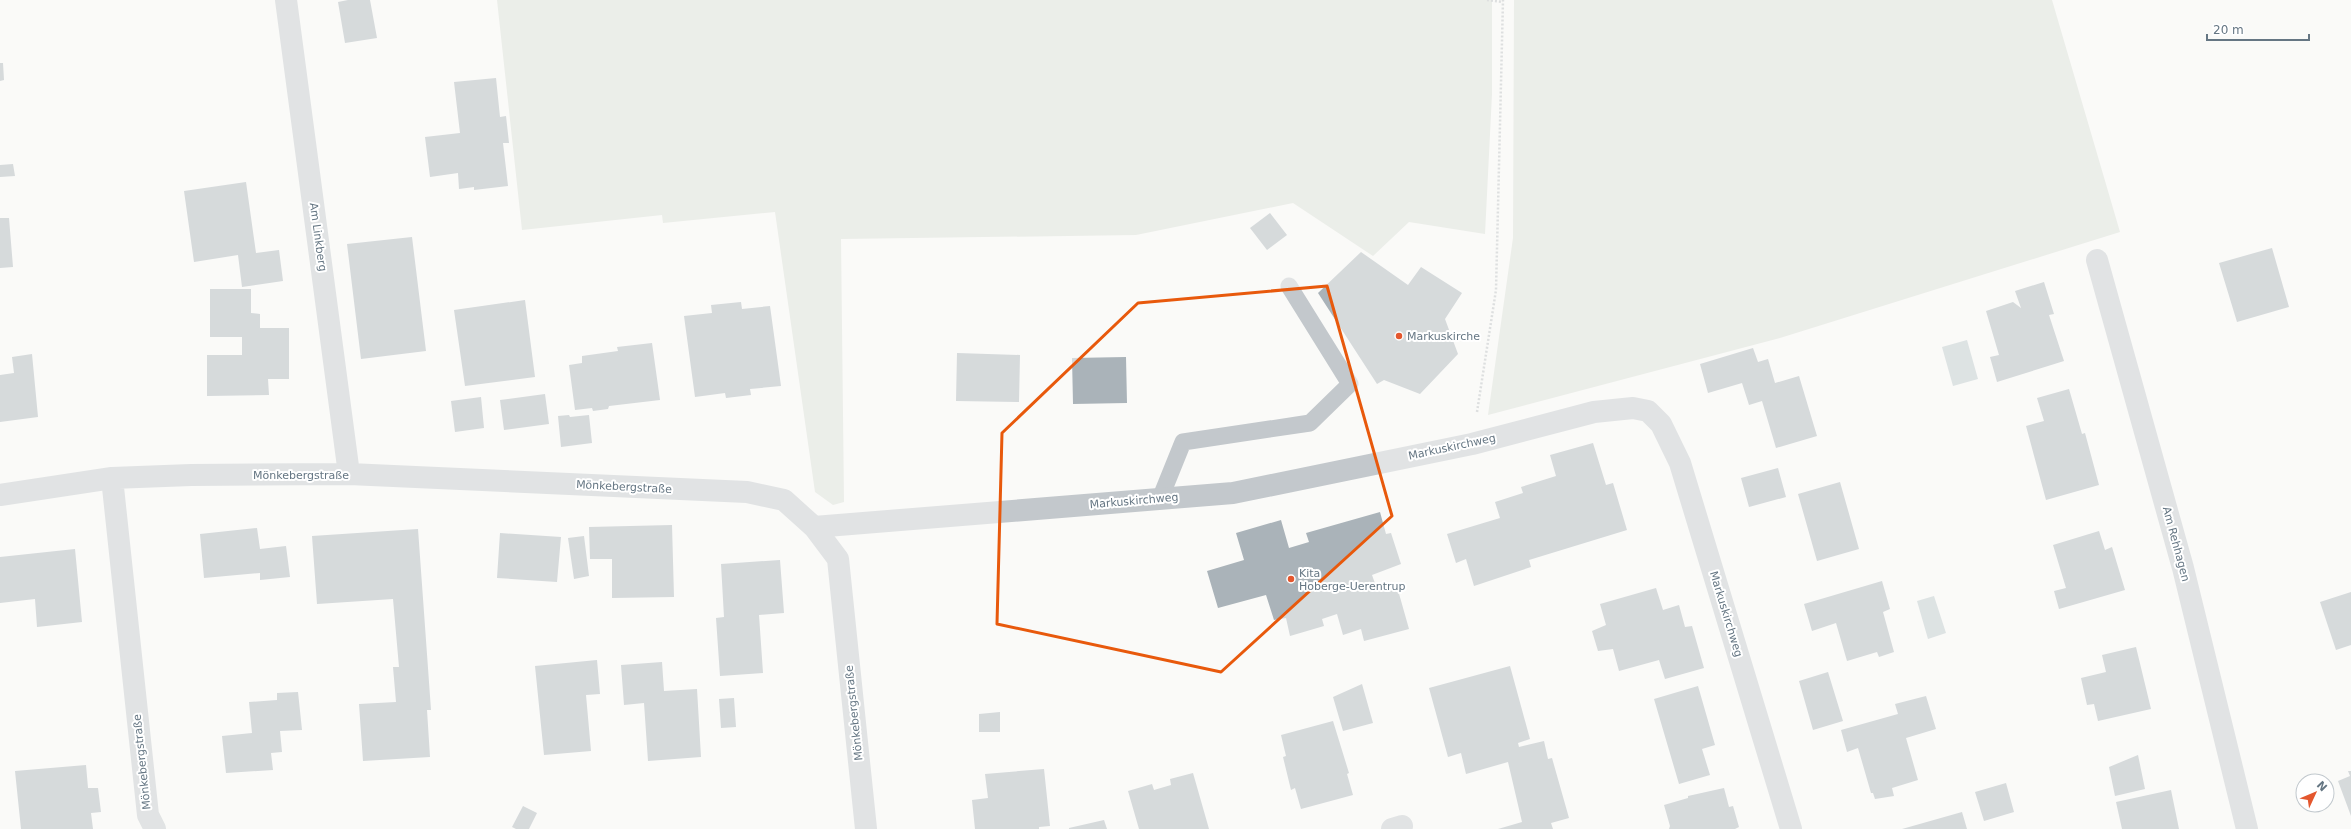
<svg xmlns="http://www.w3.org/2000/svg" width="2351" height="829" viewBox="0 0 2351 829" font-family="'DejaVu Sans',sans-serif">
<rect width="100%" height="100%" fill="#fafaf8"/>
<path fill="#dadfd7" d="M497 0H1492V94L1485 234 1409 222 1373 256 1293 203 1136 235 841 239 844 502 833 505 815 492 775 212 663 223 662 215 522 230Z
M1514 0H2052L2120 232 1780 338 1488 415 1513 238Z"/>
<path fill="#bbc7cb" d="M1967 340 1978 379 1953 386 1942 347Z
M1934 596 1946 633 1928 639 1917 601Z"/>
<path fill="#aab3b9" d="M348 0H370L377 38 345 43 338 2Z
M0 63H3L4 80 0 81Z
M496 78 500 117 506 116 509 143H503L508 186 474 190V187L459 189 458 173 430 177 425 137 460 133 454 82Z
M13 164 15 176 0 177V165Z
M246 182 256 253 279 250 283 281 242 287 238 255 194 262 184 191Z
M1270 213 1287 235 1267 250 1250 228Z
M0 218H9L13 267 0 268Z
M412 237 426 351 361 359 347 244Z
M2272 248 2289 307 2237 322 2219 263Z
M1361 252 1408 285 1421 267 1462 293 1445 319 1458 354 1420 394 1384 380 1377 384 1318 293Z
M2044 282 2054 314 2049 315 2064 361 1997 382 1990 357 1999 355 1986 311 2013 302 2021 308 2015 291Z
M210 289H251V313L260 314V328H289V379H268L269 395 207 396V355H242V337H210Z
M525 300 535 377 465 386 454 310Z
M741 302 742 309 770 306 781 386 750 389 751 395 726 398 725 393 695 397 684 316 712 313 711 305Z
M652 343 660 400 609 406 608 409 593 411 592 408 575 410 569 365 582 363V356L618 351 617 347Z
M1753 348 1758 362 1768 359 1775 383 1799 376 1817 436 1776 448 1762 401 1749 405 1742 383 1708 393 1700 364Z
M957 353 1020 355 1019 402 956 401Z
M32 354 38 417 0 422V375L14 373 12 357Z
M1126 357 1127 403 1073 404 1072 358Z
M2069 389 2082 434 2085 433 2099 485 2046 500 2026 426 2044 421 2037 398Z
M545 394 549 424 504 430 500 400Z
M481 397 484 428 455 432 451 401Z
M569 415 570 417 589 415 592 443 561 447 558 416Z
M1593 443 1606 485 1613 483 1627 530 1529 560 1531 567 1474 586 1466 559 1456 563 1447 534 1500 518 1495 502 1523 493 1521 487 1556 476 1550 455Z
M1778 468 1786 497 1749 507 1741 478Z
M1840 482 1859 549 1817 561 1798 494Z
M1380 512 1386 534 1391 533 1401 564 1372 575 1377 589 1396 583 1409 629 1364 641 1361 629 1343 635 1337 614 1322 619 1324 626 1290 636 1286 618 1274 620 1266 595 1218 608 1207 571 1244 560 1236 533 1281 520 1289 548 1309 542 1306 533Z
M672 525 674 597 612 598V559H590L589 527Z
M257 528 260 549 286 546 290 577 260 580V573L204 578 200 534Z
M418 529 431 710H427L430 757 363 761 359 704 396 702 393 667H399L393 599 317 604 312 536Z
M2099 531 2105 550 2112 547 2125 590 2059 609 2054 591 2066 588 2053 545Z
M500 533 561 537 557 582 497 578Z
M584 536 589 576 574 579 568 538Z
M75 549 82 622 37 627 35 599 0 603V557Z
M780 560 784 613 759 615 763 673 720 676 716 618 724 617 721 564Z
M1882 581 1890 609 1883 612 1894 652 1879 657 1877 652 1847 661 1836 623 1812 631 1804 604Z
M1656 588 1663 610 1679 605 1685 627 1692 626 1704 668 1665 679 1659 660 1619 671 1613 649 1598 651 1592 631 1606 625 1600 604Z
M2351 592V645L2336 650 2320 602Z
M2136 647 2151 709 2098 721 2094 704 2087 705 2081 678 2106 672 2102 655Z
M597 660 600 694 586 695 591 751 544 755 535 666Z
M662 662 664 691 697 689 701 757 648 761 644 703 624 705 621 665Z
M1510 666 1530 739 1518 743 1519 747 1544 741 1548 759 1552 758 1569 818 1551 823 1553 829H1498L1522 822 1508 762 1466 774 1461 753 1448 757 1429 688Z
M1828 672 1843 721 1813 730 1799 681Z
M1362 684 1373 723 1343 731 1333 697Z
M1698 686 1715 745 1702 749 1710 775 1679 784 1654 699Z
M298 692 302 730 280 731 282 752 271 753 273 770 226 773 222 736 252 733 249 702 277 700V693Z
M1926 696 1936 729 1906 738 1918 780 1892 788 1894 796 1875 799 1873 793H1871L1858 748 1847 752 1841 730 1898 714 1895 704Z
M734 698 736 727 721 728 719 699Z
M1000 712V732H979V714Z
M1333 721 1349 773 1347 774 1353 795 1301 809 1295 788 1291 790 1283 757 1286 756 1281 735Z
M2138 755 2145 789 2115 796 2109 767Z
M86 765 88 788H98L101 812 91 813 93 829H21L15 771Z
M1044 769 1050 826 1039 827V829H975L972 800 988 798 985 774Z
M2348 771H2351V816L2338 781 2350 776Z
M1193 773 1209 829H1139L1128 791 1152 784 1154 790 1171 785 1170 779Z
M2006 783 2014 812 1984 821 1975 792Z
M1724 788 1729 807 1733 806 1739 827 1735 829H1669L1670 826 1664 805 1688 798V796Z
M2171 790 2179 829H2122L2116 802Z
M523 806 537 813 529 829H516L512 827Z
M1962 812 1967 829H1902Z
M1104 820 1107 829H1069V828Z"/>
<g fill="none" stroke-linecap="round" stroke-linejoin="round">
<path stroke="#bbbfc2" stroke-width="2.5" stroke-dasharray="2 2" stroke-linecap="butt" d="M1487 0 1503 2
M1477 412 1496 290 1503 0"/>
<path stroke="#c3c8cc" stroke-width="17" d="M1160 499 1183 442 1310 423 1350 384 1289 286"/>
<path stroke="#c3c8cc" stroke-width="22" d="M286 0 349 474
M2097 260 2183 568 2247 829
M112 478 148 815 155 829
M0 495 112 478 191 475 349 474 747 492 784 500 814 527 838 559 866 829
M814 527 1233 493 1472 444 1594 412 1633 408 1648 411 1661 424 1680 463 1791 829
M1392 829 1402 826"/>
</g>
<path d="M0 0H2351V829H0ZM1327 286 1392 516 1221 672 997 624 1002 433 1138 303Z" fill="#fafaf8" fill-opacity=".55" fill-rule="evenodd"/>
<path fill="none" stroke="#e8590c" stroke-width="3" stroke-linejoin="round" d="M1327 286 1392 516 1221 672 997 624 1002 433 1138 303Z"/>
<g fill="#e4572e" stroke="#fff" stroke-width="1.5">
<circle cx="1399" cy="336" r="4"/>
<circle cx="1291" cy="579" r="4"/>
</g>
<g text-anchor="middle" dominant-baseline="central" stroke-width="4" stroke-linejoin="round" paint-order="stroke">
<g font-size="11" fill="#657683" stroke="#fff">
<text transform="translate(318 237) rotate(82)">Am Linkberg</text>
<text transform="translate(1452 447) rotate(-12)">Markuskirchweg</text>
<text x="301" y="475">Mönkebergstraße</text>
<text transform="translate(624 487) rotate(3)">Mönkebergstraße</text>
<text transform="translate(1134 501) rotate(-5)">Markuskirchweg</text>
<text transform="translate(2176 544) rotate(75)">Am Rehhagen</text>
<text transform="translate(1726 614) rotate(73)">Markuskirchweg</text>
<text transform="translate(854 713) rotate(-96)">Mönkebergstraße</text>
<text transform="translate(142 762) rotate(-96)">Mönkebergstraße</text>
</g>
<g font-size="11" fill="#657683" stroke="#fff" text-anchor="start">
<text x="1407" y="336">Markuskirche</text>
<text x="1299" y="573">Kita<tspan x="1299" dy="13">Hoberge-Uerentrup</tspan></text>
</g>
</g>
<g transform="translate(2315 793) rotate(46)"><circle r="19" fill="#ffffff" stroke="#c1c8cd"/>
<path d="M0-3L7 15L0 10L-7 15Z" fill="#e4572e"/>
<text y="-6" font-size="11" font-weight="bold" text-anchor="middle" fill="#657683">N</text>
</g>
<path d="M2207 34v6h102v-6" fill="none" stroke="#657683" stroke-width="2"/>
<text x="2213" y="34" font-size="12" fill="#657683" stroke="#ffffff" stroke-width="3" paint-order="stroke">20 m</text>
</svg>
